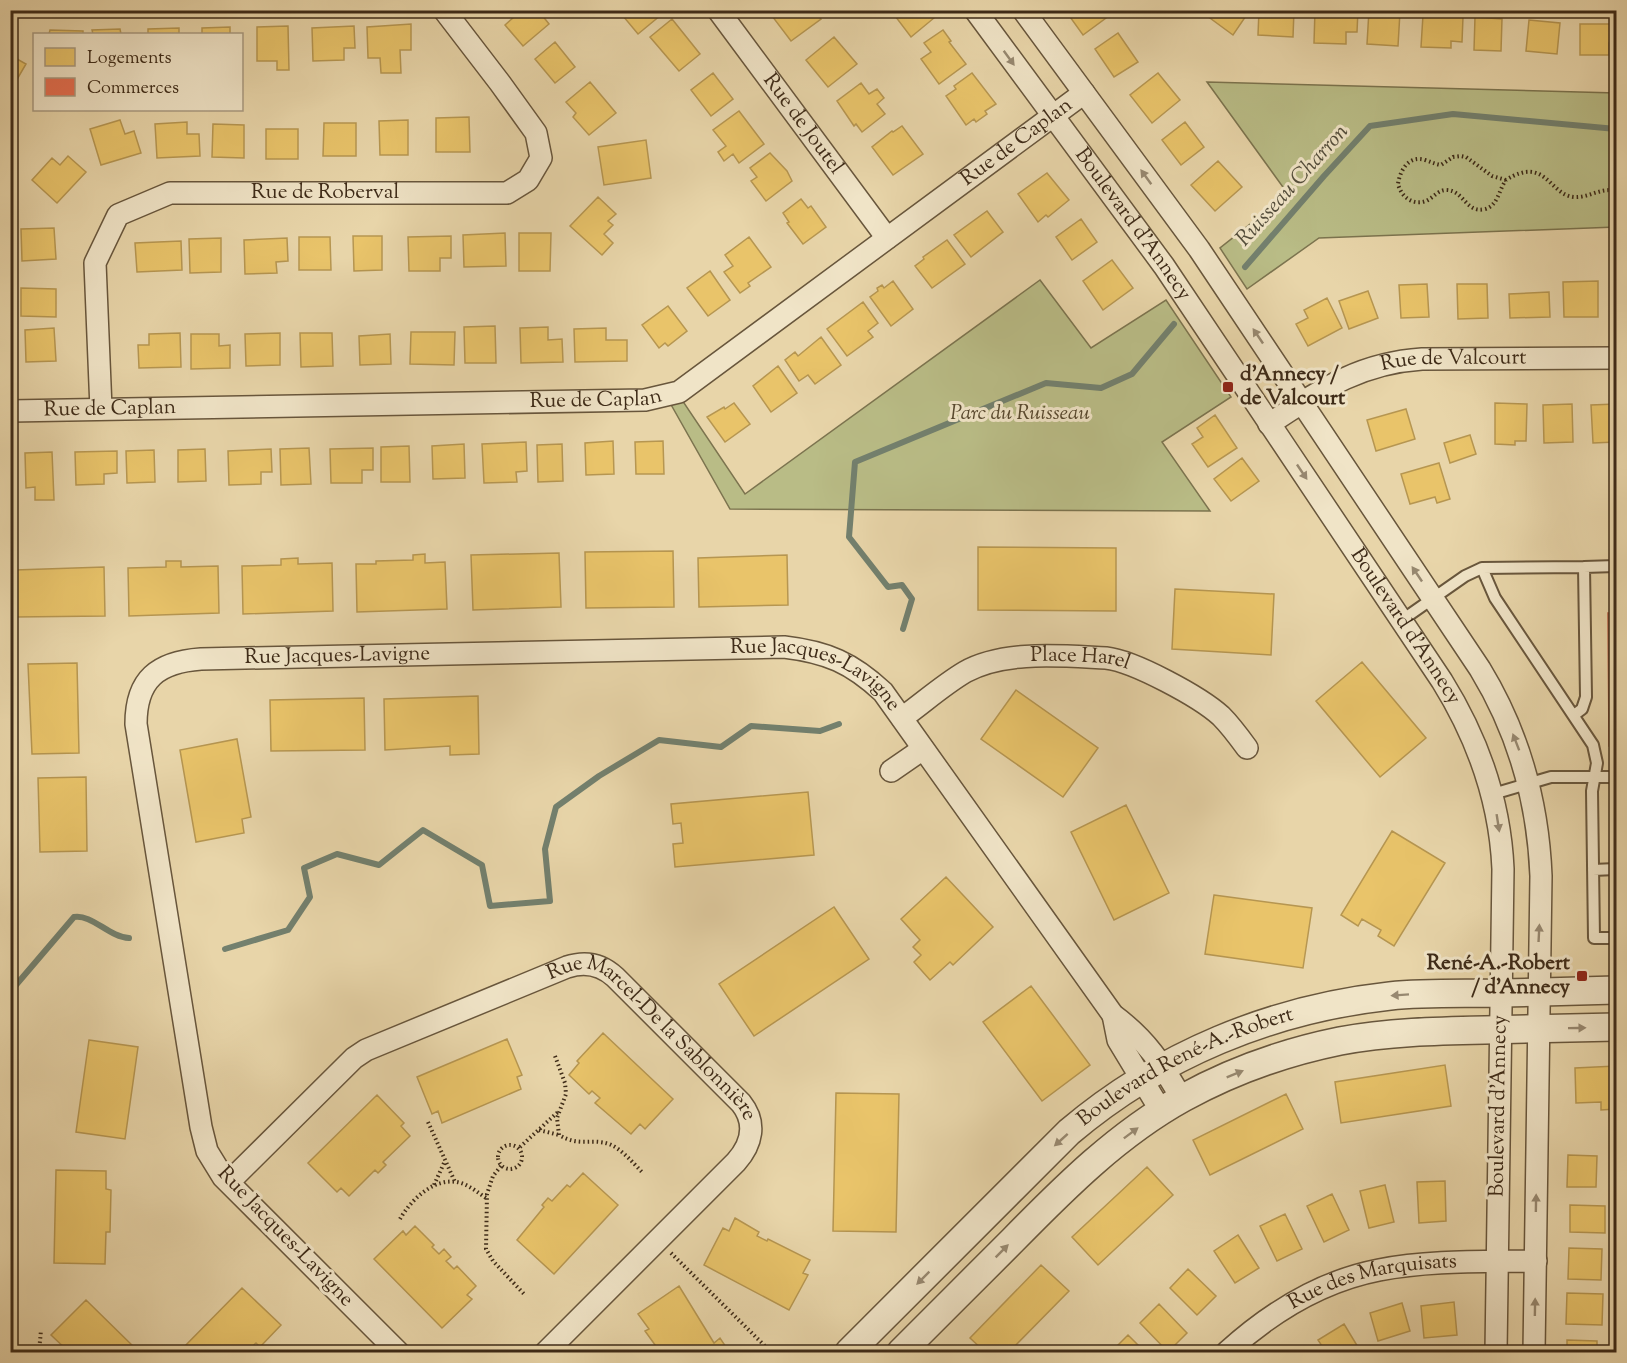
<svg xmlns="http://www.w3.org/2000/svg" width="1627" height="1363" viewBox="0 0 1627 1363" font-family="'Sorts Mill Goudy',serif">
<rect width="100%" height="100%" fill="#e8d5a9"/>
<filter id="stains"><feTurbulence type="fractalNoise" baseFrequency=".00333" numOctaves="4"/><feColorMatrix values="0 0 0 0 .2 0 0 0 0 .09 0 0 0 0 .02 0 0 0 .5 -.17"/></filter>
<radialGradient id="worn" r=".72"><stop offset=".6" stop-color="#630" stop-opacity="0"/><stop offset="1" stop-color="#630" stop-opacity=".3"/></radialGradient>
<path fill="#b9bc86" stroke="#7c744f" stroke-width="1.5" d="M1207 82 1616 93V227L1319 238 1247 289 1220 248 1288 194Z
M1040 280 1091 348 1166 300 1231 397 1162 442 1210 511 730 509 665 394 674 388 745 494Z"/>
<path fill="#e9c46a" stroke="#b69651" stroke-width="1.5" d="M522 10H538L549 24 523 46 505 25Z
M618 10H667L638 34Z
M780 10H814L821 19 791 41 772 16Z
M893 10H928L934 18 911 37 892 12Z
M1065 10H1101L1106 18 1083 35Z
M1199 10H1250L1233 35Z
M1259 10H1294L1293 37 1258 35Z
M1315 10H1358L1357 32H1346V44L1314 43Z
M1369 10 1400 12 1398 46 1367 44Z
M1423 15 1463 17 1462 42 1451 41V48L1421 47Z
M1475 17 1502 19 1501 51 1474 50Z
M672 19 700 54 679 71 650 37Z
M1529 20 1560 23 1557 54 1526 51Z
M411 24V50H400L401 73H381L380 58H368L367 27Z
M1580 24H1616V43H1609V55H1580Z
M288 26 289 70H277V61H257V27Z
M354 26 355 48H344V60L313 61 312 28Z
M230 27V34H202V28Z
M179 28V34H148V29Z
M120 29 121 34H93L92 30Z
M50 30 83 31V34H49Z
M943 30 951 41 949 42 966 64 939 84 921 59 931 52 924 43Z
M1118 33 1138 62 1114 77 1095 49Z
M834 37 857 64 828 87 806 60Z
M555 42 575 67 555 83 535 59Z
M10 55 26 64 12 88H10Z
M713 73 733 99 711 116 691 90Z
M972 73 996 104 985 111 987 114 976 122 974 119 966 125 946 96 956 89 954 86Z
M1158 73 1180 100 1152 123 1130 95Z
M590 82 616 113 589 135 573 117 576 113 566 102Z
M861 83 869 94 877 89 884 98 877 104 885 114 862 132 856 124 854 126 837 101Z
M739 111 764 144 739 163 733 154 724 161 718 152 726 146 713 130Z
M469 117 470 152H436V118Z
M120 120 125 134 134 131 141 153 101 165 90 129Z
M408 120V155H380L379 121Z
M187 122V134H199L200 156 157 158 155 124Z
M1185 122 1204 147 1181 165 1162 140Z
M324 123H356V156H323Z
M213 124 244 125V158L212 157Z
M902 126 923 154 893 175 872 147 892 131 893 132Z
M266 129H298V159H266Z
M646 140 651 178 604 185 598 147Z
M770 153 787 171 792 181 766 201 751 181 757 177 750 168Z
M68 156 86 172 57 203 32 180 52 158 60 165Z
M1218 161 1242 187 1215 211 1191 185Z
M1047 173 1069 200 1048 217 1046 215 1038 222 1018 194Z
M598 197 616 214 608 221 613 225 604 234 613 243 602 255 570 226Z
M801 199 808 208 811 206 826 227 803 244 787 223 789 222 783 213Z
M987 211 1003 232 971 257 954 235Z
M1081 219 1097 242 1072 260 1056 237Z
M54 228 56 259 22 261 21 229Z
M505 233 506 266 464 267 463 235Z
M519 233H551L550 271H519Z
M353 236H382V270L354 271Z
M451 236V258H440V271H409L408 237Z
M299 237H330L331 270H299Z
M749 237 771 267 748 283 750 286 740 293 724 272 733 266 725 255Z
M221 238V272L190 273 189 239Z
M287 238 288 261 276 262 277 273 245 274 244 240Z
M947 240 965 264 932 288 915 266 924 259 923 257Z
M181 241 182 270 137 272 135 243Z
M1112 260 1133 288 1103 310 1083 281Z
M710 271 730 300 708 316 687 288Z
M893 281 913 309 891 326 870 297 878 291 877 288 882 285 884 288Z
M1598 281V317H1564L1563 282Z
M1427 284 1429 317 1401 318 1399 285Z
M1457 284H1487L1488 318 1458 319Z
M21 288 56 289V317L21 316Z
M1368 291 1378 318 1349 329 1339 301Z
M1549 292 1550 317 1510 318 1509 294Z
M1327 298 1342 328 1308 346 1296 324 1308 318 1304 310Z
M863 302 878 323 868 331 873 337 847 356 827 329Z
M668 306 687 331 668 346 665 343 659 348 642 325Z
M495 326 496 363H465L464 327Z
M548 327V340L562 339 563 362 521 363 520 328Z
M54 328 56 361 26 362 25 330Z
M606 328V340H627V361L575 362 574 329Z
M411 332H455L454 365 410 364Z
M180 333 181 367 139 368 138 345H149V334Z
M280 333V365L246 366 245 334Z
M300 333H332L333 366 301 367Z
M191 334H219V346L230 345V368L191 369Z
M390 334 391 364 360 365 359 336Z
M821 337 841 365 815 384 808 375 799 381 785 360 795 352 798 356Z
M778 366 797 393 771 412 753 386Z
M734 403 750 424 725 442 707 417 724 407 725 409Z
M1495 403 1527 404 1526 441H1515V445L1495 444Z
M1572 404 1573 442 1544 443 1543 405Z
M1616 404V442L1593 443 1591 405Z
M1406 409 1415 439 1376 451 1367 420Z
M1215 415 1237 448 1208 467 1192 444 1203 437 1197 428Z
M1470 435 1476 454 1450 463 1444 443Z
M613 441 614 474 586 475 585 443Z
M663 441 664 474H636L635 442Z
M526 442 527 471 516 472 517 482 484 483 482 444Z
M464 444 465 478 433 479 432 446Z
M562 444 563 481 538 482 537 445Z
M409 446 410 482H381V447Z
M309 448 311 484 281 485 280 449Z
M373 448V470H362V483H331L330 449Z
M205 449 206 481 178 482V450Z
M271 449 272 472H261V484L229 485 228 451Z
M154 450 155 482 127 483 126 451Z
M117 451V473L104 474V484L76 485 75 452Z
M10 452H14V482H10Z
M52 452 54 500H35V487L26 488 25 453Z
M1242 458 1259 481 1231 501 1214 479Z
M1439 463 1450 499 1437 503 1435 497 1410 504 1401 474Z
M978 547 1116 548V611L978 610Z
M673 551 674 607 586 608 585 552Z
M559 553 561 607 473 610 471 555Z
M425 554V563L445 562 447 609 357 612 356 564H376V561L413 560V555Z
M787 555 788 605 699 607 698 558Z
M298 558V564L332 563 333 611 243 614 242 566 281 565V559Z
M166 561H181V567L218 566 219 613 129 616 128 568 166 567Z
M104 567 105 616 15 617V570Z
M1175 589 1274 594 1271 655 1172 649Z
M1362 662 1426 738 1380 777 1316 701Z
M77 663 79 753 32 754 28 664Z
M1016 690 1098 748 1063 797 981 739Z
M478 696 479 754 450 755V746L385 750 384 699Z
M364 698 365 750 271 751 270 700Z
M237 739 251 817 242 819 244 833 196 842 180 750Z
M86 777 87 851 40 852 38 778Z
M808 792 814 855 675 867 673 844 683 843 681 823 673 824 671 804Z
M1126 805 1169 893 1114 920 1071 832Z
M1392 831 1445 863 1394 946 1378 936 1381 930 1362 919 1358 926 1341 915Z
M946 877 993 927 953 965 950 962 930 980 914 962 921 955 913 947 920 940 901 919Z
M1214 895 1312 908 1303 968 1205 954Z
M834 907 869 959 754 1036 719 984Z
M1031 986 1090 1065 1042 1101 983 1022Z
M603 1033 673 1099 645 1129 640 1124 631 1134 595 1103 600 1098 592 1091 589 1094 569 1075 579 1063 577 1061Z
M507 1039 522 1075 517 1077 521 1089 442 1123 438 1111 432 1114 417 1077Z
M89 1040 138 1047 125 1139 76 1132Z
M1445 1065 1451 1106 1341 1123 1335 1082Z
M1616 1066V1109L1601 1110V1102L1576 1103 1575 1068Z
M836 1093 899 1094 896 1232 833 1231Z
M1286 1094 1303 1129 1210 1175 1193 1140Z
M377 1095 404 1123 401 1126 410 1136 383 1162 386 1165 378 1173 375 1170 349 1196 341 1188 337 1192 308 1163Z
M1568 1155 1597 1156 1596 1187H1567Z
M1147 1167 1173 1195 1098 1265 1072 1237Z
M56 1170 106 1171V1189L111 1190 110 1232H106L105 1264 54 1263Z
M583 1173 618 1205 554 1274 517 1240 544 1207 542 1205 548 1198 552 1201 567 1185 570 1187Z
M1445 1181 1446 1221 1419 1223 1417 1182Z
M1385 1185 1394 1222 1369 1228 1360 1191Z
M1332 1194 1349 1230 1324 1242 1307 1206Z
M1570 1205 1605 1206V1233L1570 1232Z
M1285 1214 1302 1249 1277 1261 1260 1226Z
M735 1218 759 1232 757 1236 767 1241 768 1239 810 1260 803 1273 808 1275 789 1310 704 1265 723 1228 729 1231Z
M415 1226 434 1245 432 1247 439 1254 444 1249 451 1257 446 1261 454 1269 457 1266 476 1286 467 1295 472 1299 442 1328 374 1259 403 1231 406 1235Z
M1238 1235 1259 1268 1235 1283 1214 1251Z
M1569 1248 1602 1249 1601 1280 1568 1279Z
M1041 1265 1069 1291 1009 1352H985L970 1338Z
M1188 1269 1216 1296 1197 1315 1170 1288Z
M679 1286 714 1343 720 1338 726 1347 718 1352H657L656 1351 658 1349 645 1331 649 1329 638 1314Z
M242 1288 281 1325 260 1347 256 1343 247 1351 249 1352H179Z
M1567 1293 1603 1294 1602 1325 1566 1324Z
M86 1300 139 1352H69L51 1335Z
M1454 1302 1457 1335 1424 1338 1421 1306Z
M1402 1303 1410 1331 1378 1341 1370 1313Z
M1159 1304 1187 1333 1168 1352 1140 1323Z
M1344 1324 1361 1352H1326L1318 1340Z
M1128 1335 1145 1352H1111Z
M1567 1340 1597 1341V1352H1567Z"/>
<path fill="#e76f51" stroke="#b45b40" stroke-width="1.5" d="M1608 613H1616V746H1609Z"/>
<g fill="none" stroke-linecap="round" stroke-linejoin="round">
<path stroke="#73806e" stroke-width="6" d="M1245 267 1324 176 1370 126 1453 114 1616 129
M903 629 912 599 902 585 888 587 849 537 855 462 1046 383 1101 388 1132 374 1174 324
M225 949 288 930 310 897 304 868 337 854 379 865 423 830 482 865 490 906 550 901 545 849 556 807 599 776 659 740 721 747 751 726 820 731 839 724
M10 992 74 917C92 914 109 937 129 938"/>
<defs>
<path id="service" d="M1584 567 1616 566
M1482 568 1495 598 1593 745 1597 763 1592 791 1594 938H1616
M1402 620 1465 576 1482 568 1584 567 1586 697 1582 709 1574 715
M1493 794 1551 777H1616
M1593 870 1616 869"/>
<g id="minor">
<path id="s1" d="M718 10 887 238"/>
<path id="s2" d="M975 10 1164 266 1442 681C1478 739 1500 800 1503 869L1496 1352"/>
<path d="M1023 10 1199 249 1480 669C1519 733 1538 801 1541 876L1534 1352"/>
<path id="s3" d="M101 409 95 263 118 215 170 193H507L528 180 541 158 536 133 500 83 444 10"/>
<path id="s4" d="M10 411 645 400 679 392 1084 93"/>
<path id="s5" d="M1269 424C1321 390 1359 363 1422 359L1616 358"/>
<path id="s6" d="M902 718C923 703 943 685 965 672 1004 650 1062 656 1106 658 1134 661 1200 697 1221 716 1231 726 1239 737 1247 748"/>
<path d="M891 771 923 749"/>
<path d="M1113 1015 1118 1040 1161 1111"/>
<path id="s7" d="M229 1182 354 1058 366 1050 567 967C585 961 601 964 615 977L741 1103C757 1123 752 1144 736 1162L546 1352"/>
<path id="s8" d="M398 1352 223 1177 207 1151 201 1127 136 724C136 679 158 662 201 659L784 647C827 652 852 663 883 692L1113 1015C1147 1040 1161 1063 1182 1099"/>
<path id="s9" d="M1227 1352C1270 1313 1322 1281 1379 1270 1430 1260 1484 1262 1536 1261"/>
</g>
<g id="tertiary">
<path id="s10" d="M849 1352 1069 1132C1160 1055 1271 1009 1390 996 1427 992 1465 994 1503 993 1541 992 1579 991 1616 990"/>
<path d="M901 1352C938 1315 976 1277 1013 1240 1065 1187 1118 1134 1183 1098 1232 1071 1286 1052 1340 1041 1388 1032 1436 1031 1485 1030 1529 1029 1573 1028 1616 1027"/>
</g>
</defs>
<use href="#service" stroke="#68563c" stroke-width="14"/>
<use href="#minor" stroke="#68563c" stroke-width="24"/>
<use href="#tertiary" stroke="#68563c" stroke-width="30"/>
<path stroke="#3e2b18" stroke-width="4" stroke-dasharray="1.5 3" stroke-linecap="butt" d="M1506 180 1492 176 1466 157 1461 156 1453 157 1441 165C1435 164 1431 162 1425 160 1409 155 1400 170 1398 184 1401 196 1412 206 1426 201 1433 198 1438 190 1446 190 1464 190 1466 214 1485 209 1498 206 1499 189 1506 180 1546 155 1549 195 1574 197 1589 198 1601 187 1616 191
M555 1056 565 1083 566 1094 557 1118 559 1135C579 1147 591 1138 609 1144 622 1149 633 1163 642 1172
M428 1122 455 1182
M539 1130 559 1135
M498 1157a12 12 0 1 1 24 0a12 12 0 1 1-24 0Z
M520 1147 559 1111
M501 1166 493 1176 487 1194 486 1249 493 1261 524 1294
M434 1185 444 1163
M400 1219C411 1200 433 1178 457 1182 468 1184 477 1192 486 1198
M671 1253 769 1350
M39 1352 41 1330"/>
<use href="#service" stroke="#f0e4c7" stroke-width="10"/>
<use href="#minor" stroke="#f0e4c7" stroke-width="21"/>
<use href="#tertiary" stroke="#f0e4c7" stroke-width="27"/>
</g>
<defs><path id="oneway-solid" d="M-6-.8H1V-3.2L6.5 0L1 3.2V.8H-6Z" transform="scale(1.5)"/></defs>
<g fill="#978870">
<use href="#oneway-solid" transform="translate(1009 58) rotate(54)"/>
<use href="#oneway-solid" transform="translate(1146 177) rotate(-126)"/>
<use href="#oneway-solid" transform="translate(1258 336) rotate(-124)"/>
<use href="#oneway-solid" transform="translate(1302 472) rotate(56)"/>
<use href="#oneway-solid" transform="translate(1417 574) rotate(-124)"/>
<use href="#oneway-solid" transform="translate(1516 742) rotate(-111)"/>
<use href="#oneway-solid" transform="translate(1498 823) rotate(81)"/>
<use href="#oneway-solid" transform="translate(1539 933) rotate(-87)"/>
<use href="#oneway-solid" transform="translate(1400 995) rotate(176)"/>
<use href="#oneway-solid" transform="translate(1577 1028) rotate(-1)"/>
<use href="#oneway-solid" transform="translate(1235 1074) rotate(-22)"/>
<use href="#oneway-solid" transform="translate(1131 1133) rotate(-37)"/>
<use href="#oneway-solid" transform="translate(1061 1140) rotate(138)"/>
<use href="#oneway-solid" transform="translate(1536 1203) rotate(-89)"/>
<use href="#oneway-solid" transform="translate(1002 1251) rotate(-45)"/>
<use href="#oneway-solid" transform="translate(923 1278) rotate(135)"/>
<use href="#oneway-solid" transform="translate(1535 1307) rotate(-89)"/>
</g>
<g fill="#8f2418" stroke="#f0e4c7" stroke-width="2">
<rect x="1222" y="381" width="12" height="12" rx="3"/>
<rect x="1576" y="970" width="12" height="12" rx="3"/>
</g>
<g text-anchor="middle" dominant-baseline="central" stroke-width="6" stroke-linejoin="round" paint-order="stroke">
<g font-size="21" fill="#3e2b18" stroke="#f0e4c7">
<text stroke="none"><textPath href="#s1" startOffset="142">Rue de Joutel</textPath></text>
<text stroke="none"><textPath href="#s4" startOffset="1090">Rue de Caplan</textPath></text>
<text stroke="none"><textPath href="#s3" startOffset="411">Rue de Roberval</textPath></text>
<text stroke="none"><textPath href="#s2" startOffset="266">Boulevard d'Annecy</textPath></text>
<text stroke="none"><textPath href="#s5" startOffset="200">Rue de Valcourt</textPath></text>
<text stroke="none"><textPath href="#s4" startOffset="586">Rue de Caplan</textPath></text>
<text stroke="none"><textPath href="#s4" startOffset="100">Rue de Caplan</textPath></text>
<text stroke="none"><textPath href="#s2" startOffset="752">Boulevard d'Annecy</textPath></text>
<text stroke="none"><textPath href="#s8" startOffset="952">Rue Jacques-Lavigne</textPath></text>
<text stroke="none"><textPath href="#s6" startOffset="196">Place Harel</textPath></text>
<text stroke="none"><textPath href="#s8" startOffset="1438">Rue Jacques-Lavigne</textPath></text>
<text stroke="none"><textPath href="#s7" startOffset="522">Rue Marcel-De la Sablonnière</textPath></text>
<text stroke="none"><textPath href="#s10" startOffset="446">Boulevard René-A.-Robert</textPath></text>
<text transform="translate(1499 1106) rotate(-89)">Boulevard d'Annecy</text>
<text transform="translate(285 1237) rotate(46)">Rue Jacques-Lavigne</text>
<text stroke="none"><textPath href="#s9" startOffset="166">Rue des Marquisats</textPath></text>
</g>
<g font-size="21" font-weight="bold" fill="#3e2b18" stroke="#f0e4c7" text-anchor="start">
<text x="1240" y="375">d'Annecy /<tspan x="1240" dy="24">de Valcourt</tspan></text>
<text x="1570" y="964" text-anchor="end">René-A.-Robert<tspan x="1570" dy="24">/ d'Annecy</tspan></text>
</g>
<g font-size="21" font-style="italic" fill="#57482e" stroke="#f0e4c7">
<text x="1020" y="414">Parc du Ruisseau</text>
</g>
<g font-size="22" font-style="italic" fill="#544e3c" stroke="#f0e4c7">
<text transform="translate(1293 186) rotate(-48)">Ruisseau Charron</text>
</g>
</g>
<rect width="1627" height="1363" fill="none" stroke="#e8d5a9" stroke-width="36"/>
<rect x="12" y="12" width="1603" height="1339" fill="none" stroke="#3e2b18" stroke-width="3"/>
<rect x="18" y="18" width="1591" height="1327" fill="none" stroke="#3e2b18" stroke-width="1.5"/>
<rect x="33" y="33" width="210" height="78" fill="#f0e4c7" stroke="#a99a81" stroke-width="1.5"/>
<rect x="45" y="48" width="30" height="18" fill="#e9c46a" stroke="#a99a81" stroke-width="1.5"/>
<text x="87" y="63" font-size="18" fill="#3e2b18">Logements</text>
<rect x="45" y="78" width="30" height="18" fill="#e76f51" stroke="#a99a81" stroke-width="1.5"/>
<text x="87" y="93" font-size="18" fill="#3e2b18">Commerces</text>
<rect width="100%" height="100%" filter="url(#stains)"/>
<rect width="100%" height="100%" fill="url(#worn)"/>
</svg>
